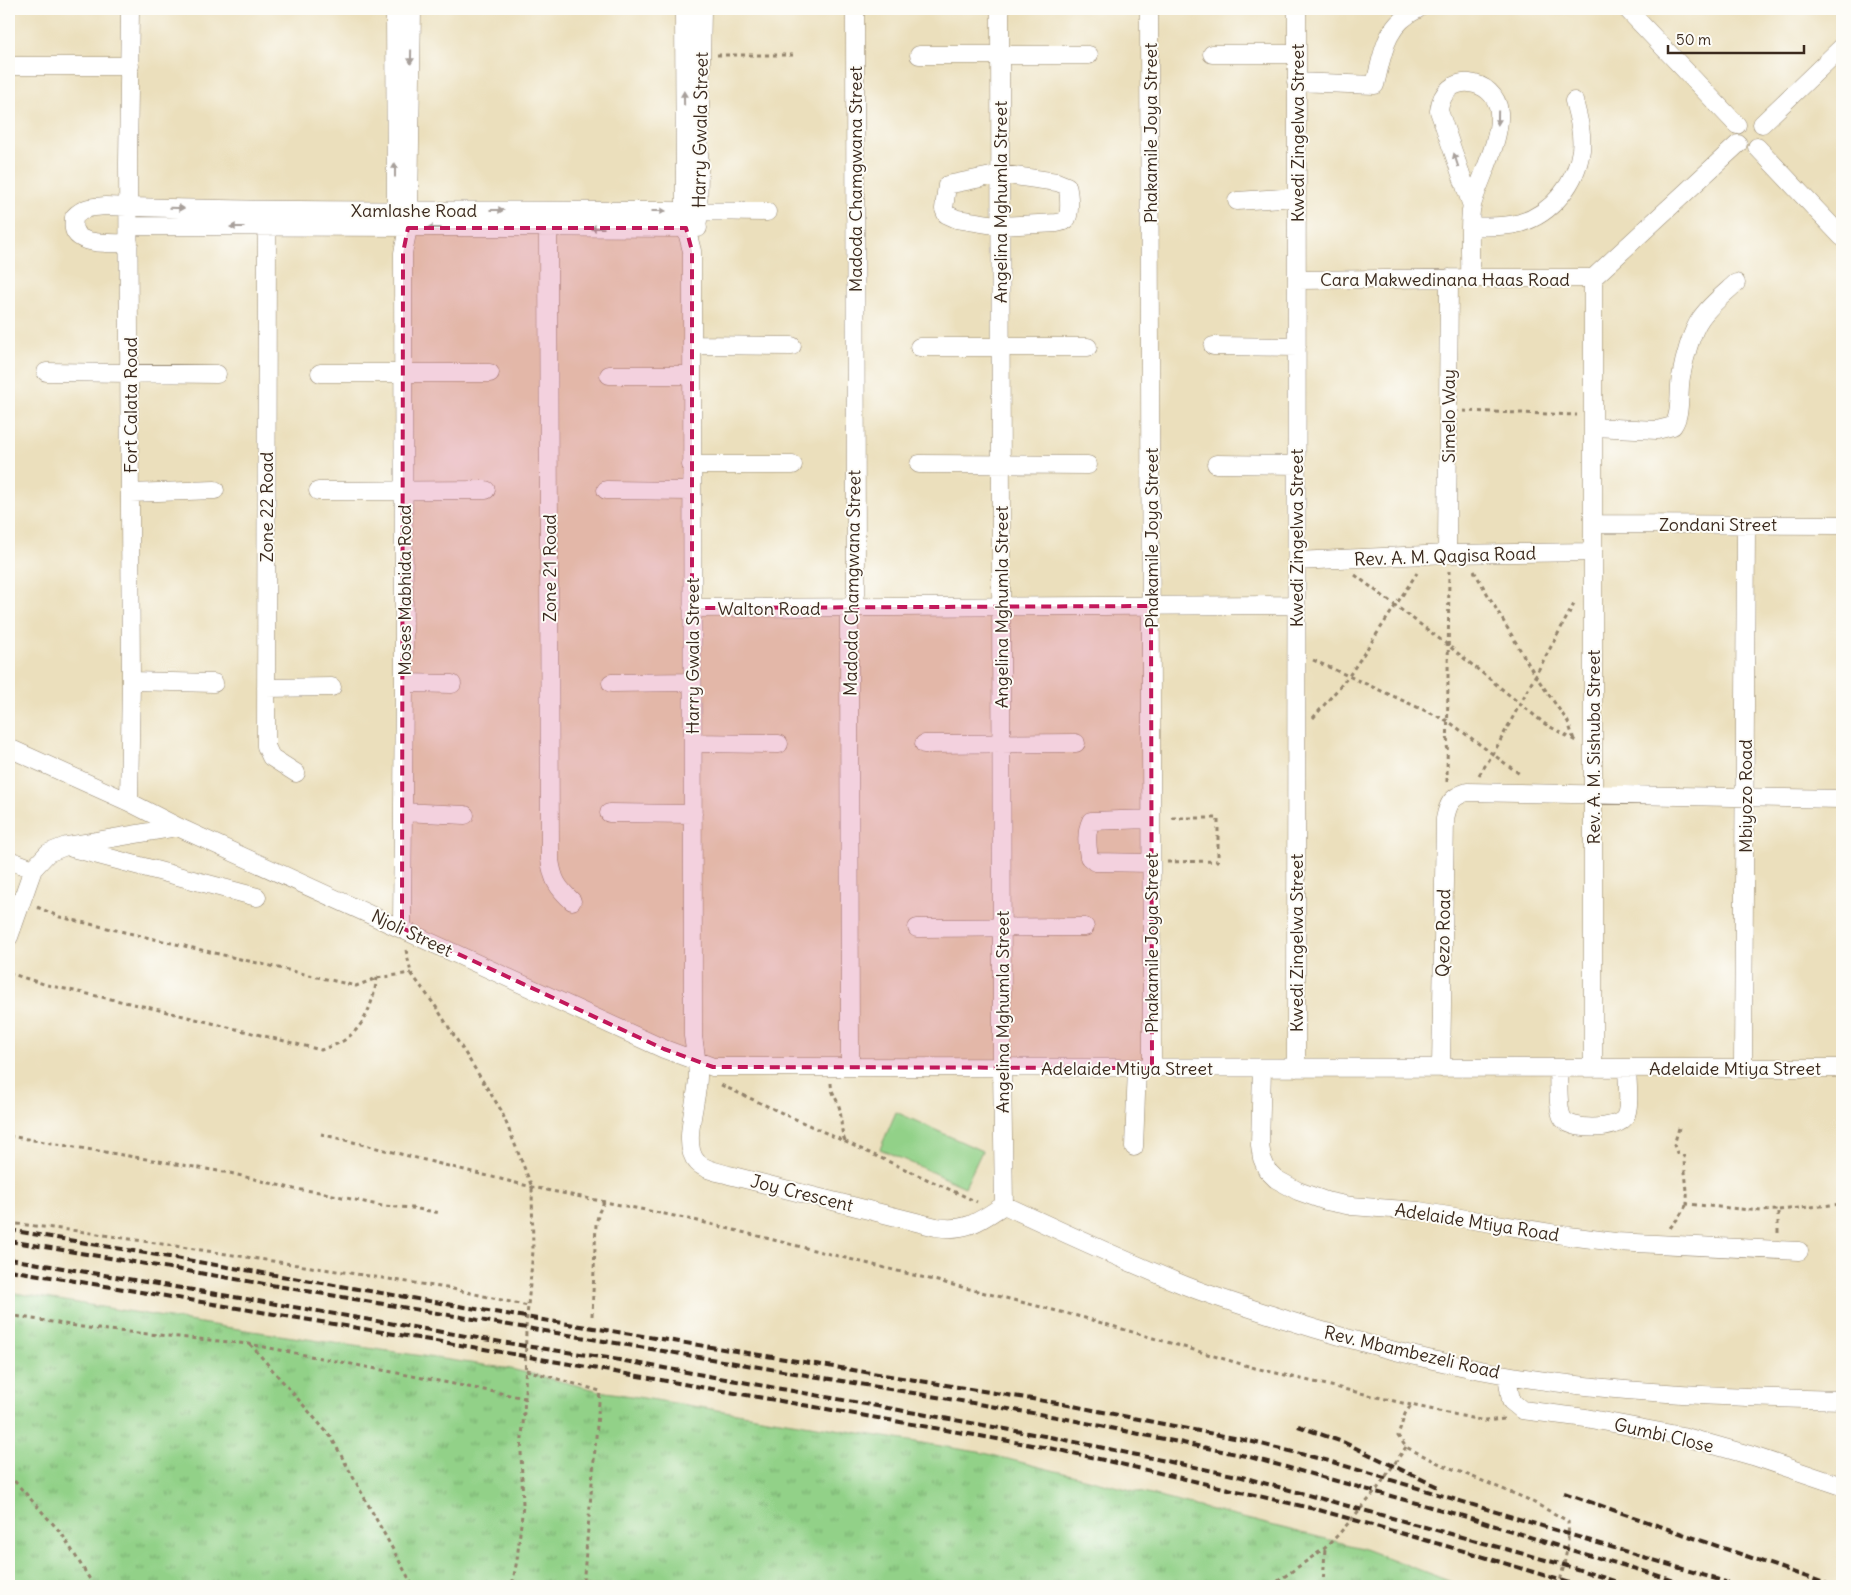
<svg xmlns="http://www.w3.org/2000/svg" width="1851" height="1595" viewBox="0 0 1851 1595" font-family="Delius,sans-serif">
<defs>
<pattern id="grass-tufts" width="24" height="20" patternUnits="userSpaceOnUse" patternTransform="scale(1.25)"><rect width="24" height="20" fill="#92d188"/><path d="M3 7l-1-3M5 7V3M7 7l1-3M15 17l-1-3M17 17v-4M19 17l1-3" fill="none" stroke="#78aa6f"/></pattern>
</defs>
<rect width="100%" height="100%" fill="#fdfcf7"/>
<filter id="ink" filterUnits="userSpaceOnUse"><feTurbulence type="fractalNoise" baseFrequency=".02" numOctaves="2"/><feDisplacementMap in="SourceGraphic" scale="10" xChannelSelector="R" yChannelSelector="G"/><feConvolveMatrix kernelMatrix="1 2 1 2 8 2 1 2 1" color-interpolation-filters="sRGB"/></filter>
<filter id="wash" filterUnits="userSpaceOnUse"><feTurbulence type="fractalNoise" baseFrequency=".0096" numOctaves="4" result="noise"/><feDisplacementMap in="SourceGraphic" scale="20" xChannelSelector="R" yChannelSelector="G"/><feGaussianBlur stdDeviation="1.12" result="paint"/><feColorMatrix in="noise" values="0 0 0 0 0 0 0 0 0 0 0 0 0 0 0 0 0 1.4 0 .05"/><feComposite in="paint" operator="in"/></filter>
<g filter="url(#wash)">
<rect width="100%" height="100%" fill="#ebdfbc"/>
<path fill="url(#grass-tufts)" stroke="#667e53" d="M9 1292 225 1327 511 1369 600 1391 984 1453 1362 1548 1462 1586H9Z"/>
<path fill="#92d188" stroke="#667e53" d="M896 1112 982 1151 965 1187 880 1149Z"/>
</g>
<g filter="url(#ink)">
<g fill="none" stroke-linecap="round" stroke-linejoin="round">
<defs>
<path id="minor" d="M395 9 396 220
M684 9 685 211 686 228 692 251 693 1036C695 1049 697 1062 698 1075 699 1097 680 1145 697 1162 704 1170 719 1172 729 1175L936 1227C966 1232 980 1221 1004 1205
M1000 9 1002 1068 1004 1205
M1149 9 1152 1068
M1627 9 1737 125
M1212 54H1296
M919 55H1089
M9 66H130
M1296 82 1375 85C1383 52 1385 25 1418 9
M1762 124 1842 47
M1757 147 1842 237
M1001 174 1057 182 1067 186C1069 192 1071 215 1066 220 1064 222 1060 222 1057 223L1001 226 957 219 946 214 944 209 947 185Z
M1237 201 1296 197
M698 221 702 9
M129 226 698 228
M1471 226C1487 227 1504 227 1520 223 1552 214 1577 182 1581 150 1583 134 1578 116 1574 101
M267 227 266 746 271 757 296 773
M548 229 550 860C553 880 557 887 572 901
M129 243C115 243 78 246 74 229 73 226 74 220 74 217 84 207 92 207 105 206 326 214 546 208 767 212
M1470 278C1471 259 1468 221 1472 205 1480 178 1501 141 1499 112 1496 78 1443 69 1439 111L1472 206
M1298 280 1470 278H1593
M692 345 792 346
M1213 346 1297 347
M919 347H1088
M46 372 217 374
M320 373H490
M609 375H692
M1593 427 1657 430 1673 426C1682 413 1678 392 1681 377 1684 360 1691 332 1701 318 1710 305 1724 294 1736 283
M919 464 1088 465
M1216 464 1297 465
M691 465H793
M606 490 691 491
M318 491 486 490
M130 493 215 490
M1593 524 1842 525
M1447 554 1449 278
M1296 561 1447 554 1593 552
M692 608 1295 605
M131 681 214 683
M404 683 452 684
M611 683 692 682
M266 688 332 687
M693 743 779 744
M924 744 1076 743
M9 748 129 802 178 827 664 1049 713 1067 1842 1068
M129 802 131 681 128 163 130 9
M403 812 465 815
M609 813 693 814
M1150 819 1091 821C1086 831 1087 846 1089 857L1095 862 1151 863
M72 848 257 897
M9 860 33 869
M402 928 404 683 403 253 408 228 409 210 412 9
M917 928 1085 927
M9 937 33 869 48 853 66 846 178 827
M850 1067 849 619 856 594 855 9
M1262 1068 1260 1145 1262 1158 1267 1170 1276 1179 1298 1191 1326 1201 1351 1206 1419 1211 1569 1236 1615 1242 1799 1251
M1296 1068 1297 9
M1441 1068 1445 819C1448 804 1451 797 1467 792L1842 799
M1558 1068C1559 1081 1557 1106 1562 1117 1569 1132 1618 1130 1625 1117 1631 1107 1627 1080 1627 1068
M1593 1068V278L1738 144
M1743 1068 1746 525
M1134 1147 1137 1068
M1004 1205C1064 1233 1123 1260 1184 1285 1217 1298 1253 1309 1287 1320 1359 1343 1433 1362 1507 1375 1618 1394 1730 1397 1842 1400
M1507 1375 1511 1401 1522 1410 1586 1418 1682 1436 1753 1456 1842 1486"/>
</defs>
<use href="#minor" stroke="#93846d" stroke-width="19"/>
<path stroke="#93846d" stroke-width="3" stroke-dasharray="4 4" stroke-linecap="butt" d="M717 55H794
M1463 411 1577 415
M1474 571 1535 675 1568 722 1574 740
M1355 575 1449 646 1545 724 1576 741
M1313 660 1448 721 1521 775
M1313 718 1349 676 1417 573
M1479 775 1493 754 1574 604
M1447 782 1449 571
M1167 862 1218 861V818H1169
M37 907 60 917 356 986 377 978 411 973
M406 950 411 973 436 1007 501 1110 532 1187 533 1251 526 1328 525 1398 521 1451 523 1505 517 1560 512 1586
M9 973 47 985 147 1007 321 1050C328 1047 336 1045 343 1041 365 1027 373 1003 377 978
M831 1083C831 1093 838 1100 840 1110 842 1121 840 1129 845 1141
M721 1085 977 1202
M1679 1128 1674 1145 1677 1153 1684 1156C1684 1173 1688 1186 1687 1204L1761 1211 1778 1210
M321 1134 532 1187 694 1220 1085 1318 1255 1368 1411 1405
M9 1136 230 1173 294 1189 320 1192 382 1206 412 1208 441 1213
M9 1223 78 1231 453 1289 528 1306
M1670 1228 1679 1217 1687 1204
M1778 1233V1210L1842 1204
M9 1315 88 1328 249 1344 525 1398
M592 1316 596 1224 599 1212 604 1202
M250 1344 331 1437 413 1586
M526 1370 600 1391 583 1586
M1504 1419 1485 1421 1411 1405 1405 1414 1398 1436 1406 1447 1438 1463 1527 1499 1568 1521C1570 1544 1564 1564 1559 1586
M9 1475 62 1534 94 1586
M1271 1586 1325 1548 1338 1535 1375 1492 1406 1447
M1323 1586 1325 1548"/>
<use href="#minor" stroke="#fff" stroke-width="18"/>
<path stroke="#3b2a1e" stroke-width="4" stroke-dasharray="8 4" stroke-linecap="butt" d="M9 1230 488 1311 1063 1404 1249 1441 1329 1461 1739 1586
M9 1241 1062 1418 1246 1456 1474 1519 1567 1549 1650 1573 1689 1586
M9 1259 525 1346 608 1358 1061 1439 1242 1477 1564 1565 1630 1586
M9 1270 484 1349 1060 1450 1319 1510 1471 1553 1579 1586
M1298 1426 1345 1443 1438 1487
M1564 1493 1833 1586"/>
</g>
<defs><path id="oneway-solid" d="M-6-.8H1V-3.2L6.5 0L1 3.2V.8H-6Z" transform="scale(1.25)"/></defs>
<g fill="#a79f9a">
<use href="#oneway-solid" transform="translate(411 57) rotate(91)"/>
<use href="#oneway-solid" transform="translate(684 98) rotate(-91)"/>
<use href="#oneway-solid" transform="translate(1498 118) rotate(91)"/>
<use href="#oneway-solid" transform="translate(1456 160) rotate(-108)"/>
<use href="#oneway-solid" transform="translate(395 170) rotate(-90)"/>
<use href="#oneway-solid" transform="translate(177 208) rotate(1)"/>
<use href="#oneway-solid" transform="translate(497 210)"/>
<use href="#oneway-solid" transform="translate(659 211)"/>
<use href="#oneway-solid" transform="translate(237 227) rotate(-180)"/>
<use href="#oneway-solid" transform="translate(434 228) rotate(-180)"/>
<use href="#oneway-solid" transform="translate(597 228) rotate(180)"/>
</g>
</g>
<path fill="#c2185b" fill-opacity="0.2" stroke="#c2185b" stroke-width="4" stroke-dasharray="10 6" stroke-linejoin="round" d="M408 228H686L692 251V608L1151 606 1152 1068 713 1067 664 1049 402 928 403 253Z"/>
<g text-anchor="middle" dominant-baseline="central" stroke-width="4" stroke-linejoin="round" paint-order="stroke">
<g font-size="18" fill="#3b2a1e" stroke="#fdfcf7">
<text transform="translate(700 130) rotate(-89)">Harry Gwala Street</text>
<text transform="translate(1150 133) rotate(-90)">Phakamile Joya Street</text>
<text transform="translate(1297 133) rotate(-90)">Kwedi Zingelwa Street</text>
<text transform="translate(855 179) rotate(-90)">Madoda Chamgwana Street</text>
<text transform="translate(1000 202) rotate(-90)">Angelina Mghumla Street</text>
<text x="414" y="210">Xamlashe Road</text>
<text x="1445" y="279">Cara Makwedinana Haas Road</text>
<text transform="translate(130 405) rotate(-90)">Fort Calata Road</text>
<text transform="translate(1448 416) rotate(-90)">Simelo Way</text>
<text transform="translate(266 507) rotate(-90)">Zone 22 Road</text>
<text x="1718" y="524">Zondani Street</text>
<text transform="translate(1151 538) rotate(-90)">Phakamile Joya Street</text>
<text transform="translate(1296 538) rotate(-90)">Kwedi Zingelwa Street</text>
<text transform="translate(1445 556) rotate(-2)">Rev. A. M. Qagisa Road</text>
<text transform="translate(549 568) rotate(-90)">Zone 21 Road</text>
<text transform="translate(852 583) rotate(-89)">Madoda Chamgwana Street</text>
<text transform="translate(404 590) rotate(-90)">Moses Mabhida Road</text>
<text transform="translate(1001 607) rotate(-90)">Angelina Mghumla Street</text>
<text x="769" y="608">Walton Road</text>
<text transform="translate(692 656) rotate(-90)">Harry Gwala Street</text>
<text transform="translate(1593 747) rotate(-90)">Rev. A. M. Sishuba Street</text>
<text transform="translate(1745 796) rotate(-90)">Mbiyozo Road</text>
<text transform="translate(412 933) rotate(25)">Njoli Street</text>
<text transform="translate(1443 933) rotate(-89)">Qezo Road</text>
<text transform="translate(1151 943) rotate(-90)">Phakamile Joya Street</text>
<text transform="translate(1296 943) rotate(-90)">Kwedi Zingelwa Street</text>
<text transform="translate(1002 1012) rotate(-90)">Angelina Mghumla Street</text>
<text x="1127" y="1068">Adelaide Mtiya Street</text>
<text x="1735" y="1068">Adelaide Mtiya Street</text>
<text transform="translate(802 1193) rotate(14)">Joy Crescent</text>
<text transform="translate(1477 1222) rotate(9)">Adelaide Mtiya Road</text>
<text transform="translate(1412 1352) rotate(13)">Rev. Mbambezeli Road</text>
<text transform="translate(1664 1435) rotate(13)">Gumbi Close</text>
</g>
</g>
<rect width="1851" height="1595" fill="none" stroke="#fdfcf7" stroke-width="30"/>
<path d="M1668 45v8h136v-8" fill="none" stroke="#3b2a1e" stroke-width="2.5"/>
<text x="1676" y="45" font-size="15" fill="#3b2a1e" stroke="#fdfcf7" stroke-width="4" paint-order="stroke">50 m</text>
</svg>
